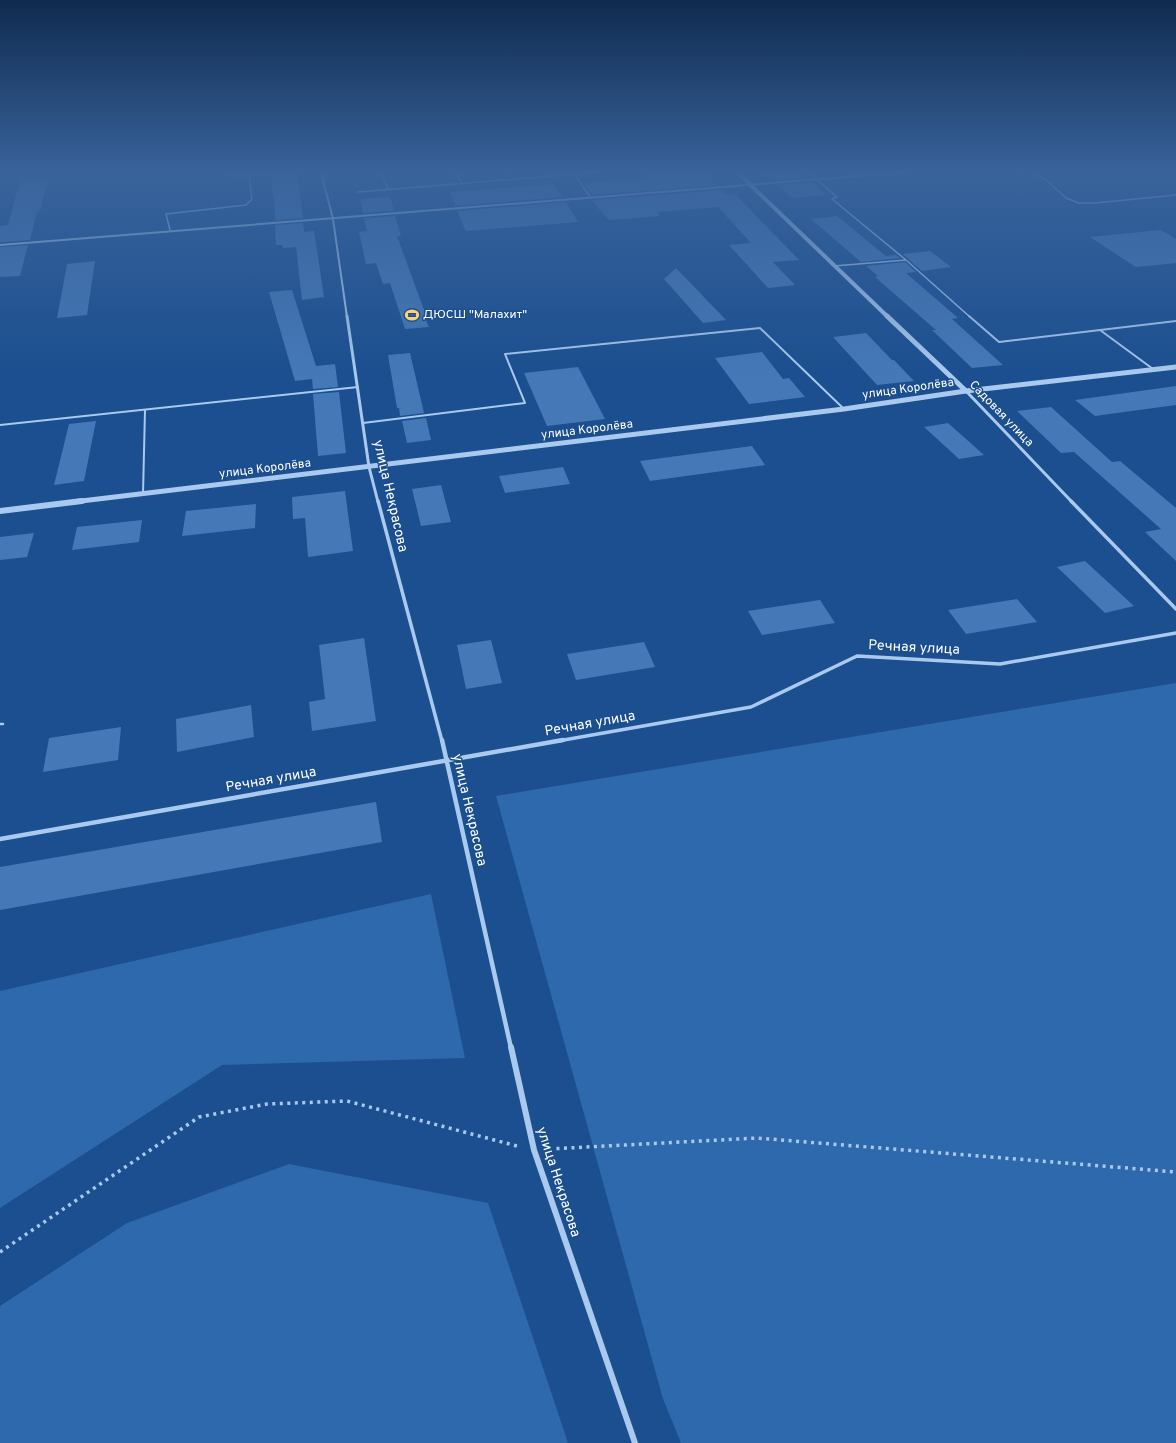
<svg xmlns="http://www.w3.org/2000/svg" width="1176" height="1443" viewBox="0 0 1176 1443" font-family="Overpass,sans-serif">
<rect width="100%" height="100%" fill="#1b4f8f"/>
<path fill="#2e69ad" d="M1176 683V1443H681L663 1399 496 796Z
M431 894 465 1058 222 1065 0 1208V991Z
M289 1164 488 1203 568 1443H0V1306L127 1223Z"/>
<path fill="#4478b7" d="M645 172H704L717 185 592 195 583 183 650 178Z
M763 172H799L806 178 773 180Z
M297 175 303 218 275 220 274 196H273L271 177Z
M48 178 40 211 37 212 30 240 0 242V226L8 225 20 180Z
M812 182 826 195 793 198 778 185Z
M554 184 563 197 455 206 450 192Z
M721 190 727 195 735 194 799 260 773 262 795 285 768 288 729 245 751 243 718 207 657 212 660 216 609 220 591 200Z
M390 197 394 211 363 213 360 199Z
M566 202 578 222 466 231 457 211Z
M395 216 401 236H397L427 318H425L429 327 405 329 390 283 383 284 376 263 366 264 359 232 367 231 364 218Z
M837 216 886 256 896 255 900 258 861 262 811 219Z
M303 223 304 232 314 231 324 297 302 300 296 247 283 248 282 245H276L275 225Z
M1161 230 1176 239V263L1136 267 1090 237Z
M28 245 20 276 0 277V247Z
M930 251 951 267 922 271 903 254Z
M95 261 87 315 57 318 67 264Z
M905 262 916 272 906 273 958 318 952 319 1003 365 972 368 932 330H936L875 277 878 276 866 266Z
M676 268 726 320 703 323 664 279Z
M292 290 316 366 335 364 338 387 313 389 312 379 295 381 269 292Z
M866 333 892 360H894L914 381 877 385 833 337Z
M762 352 783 379 789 378 805 397 749 404 715 358Z
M410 353 424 413 400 416 399 408H397L388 355Z
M578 367 605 419 547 426 524 373Z
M1176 386V405L1095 416 1075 400Z
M339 392 346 453 318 456 313 394Z
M1051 407 1112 462 1120 461 1176 508V561L1145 532 1161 529 1074 452 1061 453 1017 411Z
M426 418 431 440 407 443 402 421Z
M96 421 84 481 54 485 69 424Z
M948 423 984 455 959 459 924 427Z
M752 446 765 465 650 481 640 461Z
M563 467 570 484 505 493 499 476Z
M441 485 451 522 421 526 412 489Z
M345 491 353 551 308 557 305 518 293 519 292 497Z
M256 504 255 528 182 536 186 511Z
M142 520 139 542 72 550 77 527Z
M34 533 27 557 0 560V537Z
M1085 561 1134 606 1105 613 1057 567Z
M1017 599 1037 622 966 634 948 610Z
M820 600 835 623 762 635 748 611Z
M364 638 376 721 312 731 309 702 325 699 319 645Z
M491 640 502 683 466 689 457 645Z
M644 642 655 667 576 680 567 654Z
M251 705 254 737 177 752 176 719Z
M121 727 118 760 43 772 49 738Z
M376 802 382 842 0 910V867Z"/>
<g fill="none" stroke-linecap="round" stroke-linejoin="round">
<path stroke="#a9c9ee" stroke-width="3.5" stroke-dasharray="3 4.5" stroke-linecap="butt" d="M549 1149 757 1138 1176 1172
M0 1252 199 1117 267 1104 347 1101 517 1146"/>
<path stroke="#a9c9ee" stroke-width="1.5" d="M227 172 237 176H249
M381 172 388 189
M455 172 462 183
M808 172 837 197 832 199 906 260 970 317
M1031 172 1046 180 1066 198 1079 203H1095L1176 195
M574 174 591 198
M358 192 601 172
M170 230 166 214 246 205 252 199 249 176 301 172
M834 266 906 260"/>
<path stroke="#a9c9ee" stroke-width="2" d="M969 316 999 342 1176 321
M1100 330 1153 369
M363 423 525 403 505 354 760 328 844 409
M0 425 358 387
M143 494 145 410"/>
<path stroke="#a9c9ee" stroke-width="2.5" d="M0 724H3"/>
<path stroke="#a9c9ee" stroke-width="2" d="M321 172 333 219 347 317
M0 245 909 172"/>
<path stroke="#a9c9ee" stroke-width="3" d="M347 316 369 467 378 502
M966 391 1072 502"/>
<path stroke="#a9c9ee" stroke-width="3.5" d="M378 501 442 741
M1071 501 1176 609
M558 741 751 707 857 656 1000 664 1176 633"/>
<path stroke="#a9c9ee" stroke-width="4.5" d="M442 740 511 1048
M0 839 563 740"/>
<path stroke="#a9c9ee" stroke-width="6" d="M511 1047 534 1150 635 1443"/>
<path stroke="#a9c9ee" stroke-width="4" d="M737 172 888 317"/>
<path stroke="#a9c9ee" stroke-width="5" d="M887 316 966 391
M73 502 844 409 966 391 1176 367"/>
<path stroke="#a9c9ee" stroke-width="6" d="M0 511 82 501"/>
</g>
<linearGradient id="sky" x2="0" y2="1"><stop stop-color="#0f2b4f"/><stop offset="0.46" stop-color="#39639b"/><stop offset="1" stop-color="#39639b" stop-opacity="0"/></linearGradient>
<rect width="1176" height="374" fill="url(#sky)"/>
<defs>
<symbol id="stadium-bare" viewBox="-9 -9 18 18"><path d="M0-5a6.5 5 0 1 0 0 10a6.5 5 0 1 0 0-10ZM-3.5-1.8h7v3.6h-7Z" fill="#ffd166" stroke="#1b4f8f" stroke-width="2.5" paint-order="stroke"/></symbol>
</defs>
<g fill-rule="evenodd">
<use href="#stadium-bare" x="402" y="305" width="20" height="20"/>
</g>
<g text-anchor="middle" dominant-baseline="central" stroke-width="3" stroke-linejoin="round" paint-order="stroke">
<g font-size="12" fill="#fff" stroke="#1b4f8f" text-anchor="start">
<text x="423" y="315">ДЮСШ "Малахит"</text>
</g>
<g font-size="12" fill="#fff" stroke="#1b4f8f">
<text transform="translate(908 389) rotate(-8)">улица Королёва</text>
<text transform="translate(1001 414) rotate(46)">Садовая улица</text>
<text transform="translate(587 430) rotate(-7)">улица Королёва</text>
<text transform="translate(265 469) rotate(-7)">улица Королёва</text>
</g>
<g font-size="14" fill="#fff" stroke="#1b4f8f">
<text transform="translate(390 496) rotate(77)">улица Некрасова</text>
<text transform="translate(914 648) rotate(3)">Речная улица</text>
<text transform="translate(590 724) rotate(-10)">Речная улица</text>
<text transform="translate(271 780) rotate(-10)">Речная улица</text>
<text transform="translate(469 810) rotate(77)">улица Некрасова</text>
<text transform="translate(558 1182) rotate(72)">улица Некрасова</text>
</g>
</g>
</svg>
